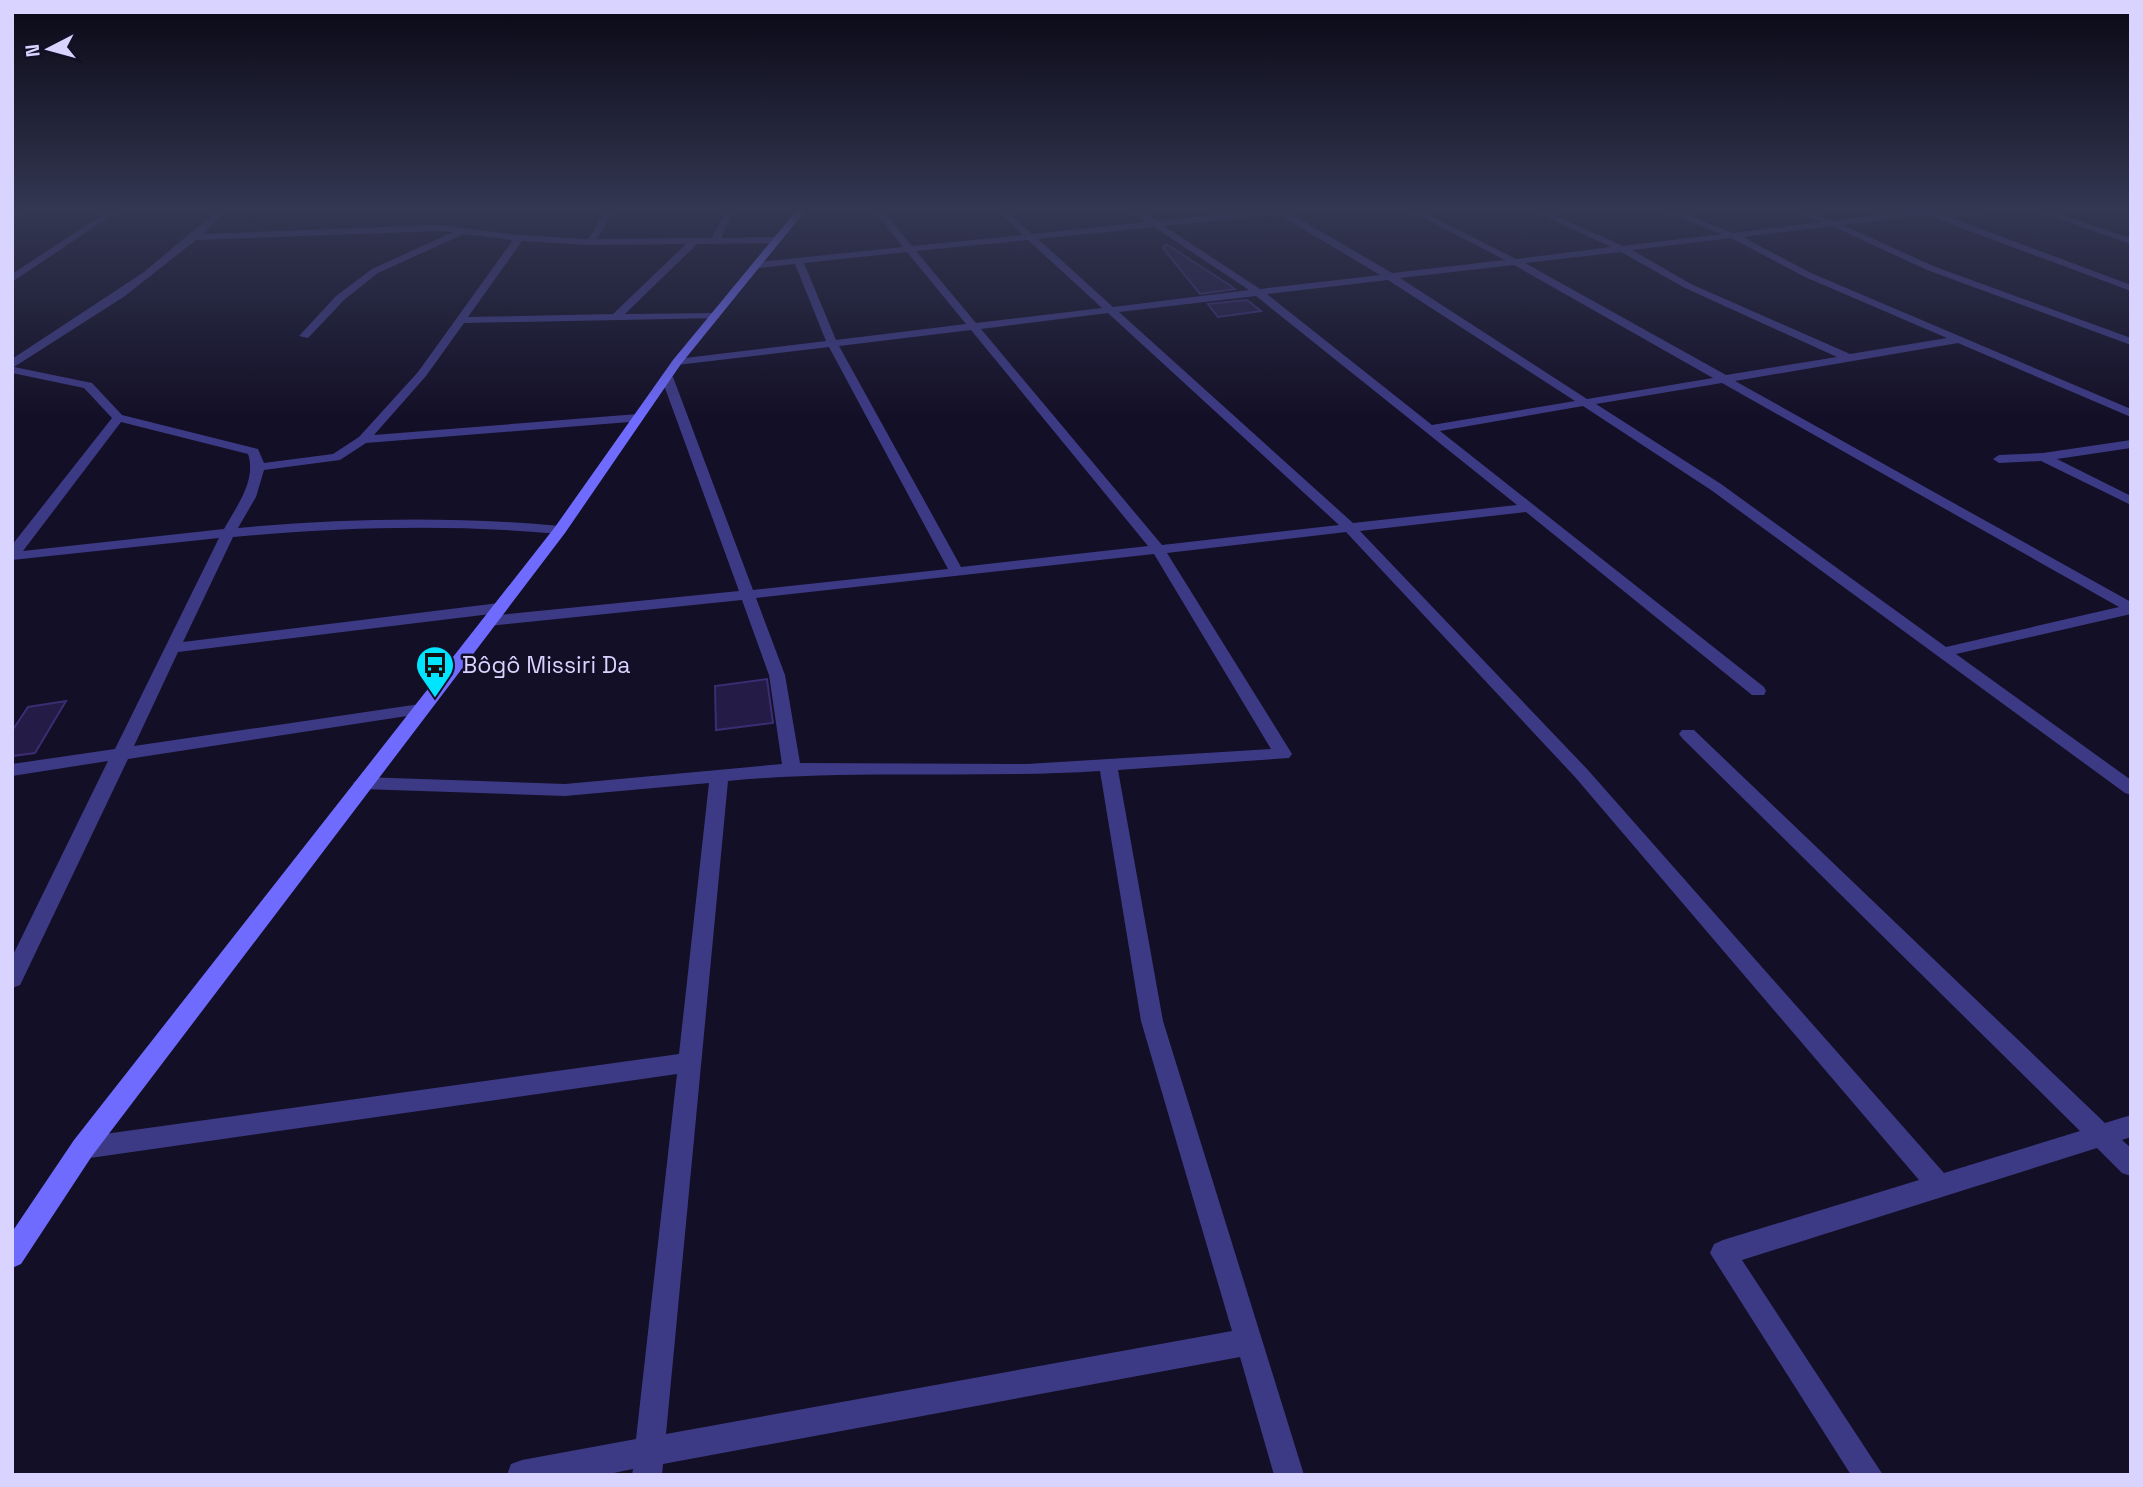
<svg xmlns="http://www.w3.org/2000/svg" width="2143" height="1487" viewBox="0 0 2143 1487" font-family="'Space Grotesk',sans-serif">
<rect width="100%" height="100%" fill="#130f26"/>
<path fill="#241b47" stroke="#3b2d73" stroke-width="2" d="M1166 244 1231 286 1235 289 1200 294 1163 248Z
M1247 300 1261 311 1218 317 1208 304Z
M767 679 773 723 716 730 715 686Z
M66 701 35 753 12 756V731L28 707Z"/>
<g fill="none" stroke-linecap="round" stroke-linejoin="round">
<path fill="#3d3a85" fill-rule="evenodd" d="M12 211H36L12 215Z
M108 211H118L12 282V274Z
M217 211H226L203 234 438 225 519 235 588 239 606 211H614L597 239 712 238 725 211H733L721 238 777 237 782 240 777 243 697 244 625 314 715 313 719 314V318L464 323 426 376 374 435 638 414 642 415V421L366 443 340 460 264 470 256 497 238 528C346 518 452 516 560 526L567 530 560 534C450 524 343 527 233 537L183 642 499 603 507 608 499 613 178 652 134 746 420 704 428 709 420 714 128 759 23 979 20 985 12 988V957L108 761 12 776V764L115 749 219 538 12 560V545L112 418 84 388 12 373V359L144 272ZM438 231 453 232 372 269 336 296 299 336 308 338 344 300 378 273 464 234 513 240 418 372 359 437 333 454 264 463 258 449 122 415 92 383 14 367 125 296 196 240ZM522 241 591 245 686 244 613 314 468 317ZM121 422 248 454C257 480 236 507 224 529L23 551Z
M874 211H883L912 246 1023 235 998 211H1007L1032 234 1147 222 1132 211H1142L1157 221 1253 211H1286L1392 273 1505 260 1410 211H1421L1516 259 1611 247 1534 211H1545L1623 246 1721 234 1665 211H1677L1733 233 1821 222 1795 211H1807L1833 221 1913 211H1932L1942 215 1996 211 1952 218 2131 285V291L1926 215 1843 225 1933 266 2131 338V345L1927 270 1832 226 1743 237 1811 273 2131 409V417L1958 343 1735 381 2131 602V614L1956 654 2131 780V795L2125 793 1711 490 1583 406 1440 431 1764 687 1766 691 1764 695H1752L1526 512 1360 531 1587 769 1944 1173 2080 1131 1682 738 1679 734 1682 730H1694L2105 1123 2131 1115V1137L2122 1140 2131 1148V1176L2122 1173 2097 1148 1742 1260 1883 1475H1851L1710 1253 1714 1244 1723 1240 1919 1180 1575 777 1346 532 1167 553 1292 754 1289 758 1118 770 1163 1021 1304 1475H1274L1240 1357 663 1464 662 1475H632L633 1469 604 1475H507L511 1464 522 1460 636 1439 677 1074 83 1159 74 1156 71 1148 74 1140 83 1137 679 1054 709 783 565 796 362 789 353 783 362 777 565 784 782 764 769 675 742 600 489 626 481 621 489 616 739 591 661 377 667 374 673 377 753 590 948 569 829 347 677 365 671 362 677 359 826 341 795 264 759 268 754 265 759 262 903 247ZM1278 214 1380 275 1260 289 1164 226ZM1154 227 1249 290 1113 307 1038 239ZM1731 238 1805 277 1947 338 1850 354 1691 284 1632 250ZM1028 240 1102 308 976 323 916 251ZM907 252 966 324 836 340 804 263ZM1621 252 1685 288 1837 357 1726 375 1525 263ZM1514 265 1713 378 1587 399 1400 278ZM1388 280 1575 401 1432 425 1267 294ZM1256 296 1517 505 1353 523 1119 312ZM1108 313 1339 525 1162 545 981 329ZM971 330 1148 546 961 567 839 346ZM1722 383 2119 607 1946 647 1721 484 1596 404ZM1154 554 1271 749 1027 764 800 763 785 675 756 598ZM1100 771 1141 1021 1232 1331 666 1434 728 781C851 769 976 779 1100 771Z
M2036 211H2049L2131 238V244Z
M2131 440V448L2057 459 2131 496V505L2041 461 1999 463 1993 459 1999 455 2043 453Z"/>
<path fill="#6f6bff" fill-rule="evenodd" d="M796 211H805L681 364 565 533 92 1156 21 1264 12 1268V1232L74 1140 555 527 673 360Z"/>
</g>
<linearGradient id="sky" x2="0" y2="1"><stop stop-color="#0a0815"/><stop offset="0.5" stop-color="#333752"/><stop offset="1" stop-color="#333752" stop-opacity="0"/></linearGradient>
<rect width="2143" height="419" fill="url(#sky)"/>
<defs>
<symbol id="bus-pin" viewBox="-11 -11 22 30"><path d="M0 17L-7.5 6A9.5 9.5 0 1 1 7.5 6Z" fill="#00e5ff" stroke="#130f26"/><path d="M-5-6H5V4H4V6H2V4H-2V6H-4V4H-5ZM-3.5-4V0h7V-4ZM-3.5 1.2v1.5H-2V1.2ZM2 1.2v1.5H3.5V1.2Z" fill="#111"/></symbol>
</defs>
<g fill-rule="evenodd">
<use href="#bus-pin" x="413" y="643" width="44" height="60"/>
</g>
<g text-anchor="middle" dominant-baseline="central" stroke-width="5" stroke-linejoin="round" paint-order="stroke">
<g font-size="23" fill="#d9d4ff" stroke="#130f26" text-anchor="start">
<text x="462" y="665">Bôgô Missiri Da</text>
</g>
</g>
<rect width="2143" height="1487" fill="none" stroke="#d9d4ff" stroke-width="28"/>
<g transform="translate(49 49) rotate(264)" stroke="#130f26" stroke-width="5" paint-order="stroke">
<path d="M0-5L12 26L0 18L-12 26Z" fill="#d9d4ff"/>
<text y="-10" font-size="19" font-weight="bold" text-anchor="middle" fill="#d9d4ff">N</text>
</g>
</svg>
